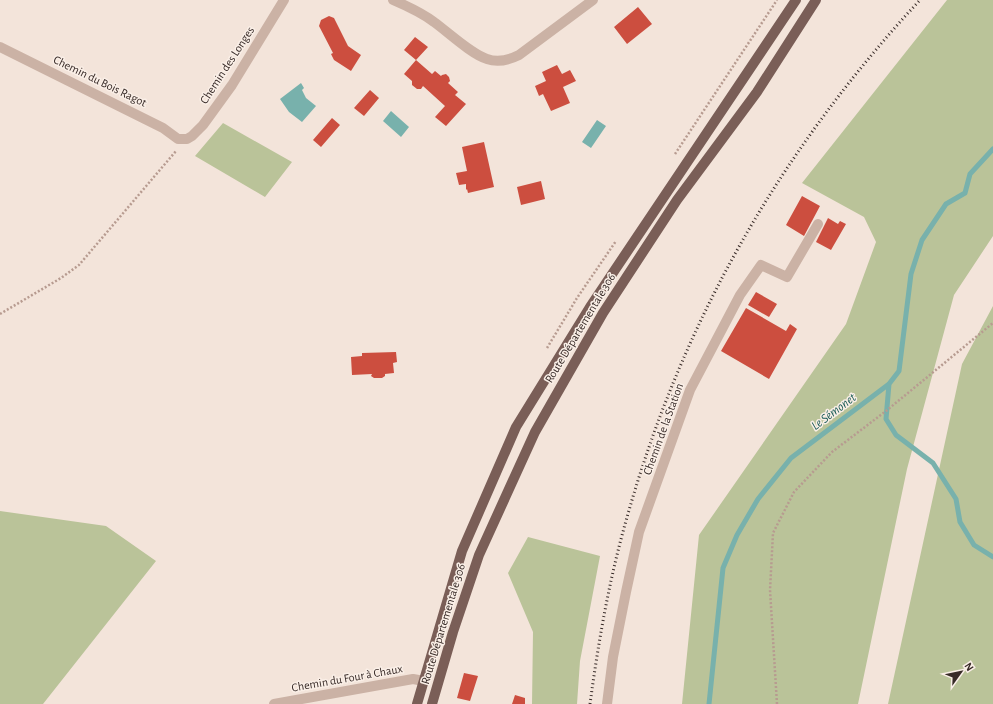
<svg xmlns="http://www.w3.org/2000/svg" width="993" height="704" viewBox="0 0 993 704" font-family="'Alegreya Sans',sans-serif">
<rect width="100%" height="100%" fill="#f3e4da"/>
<path fill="#bac399" d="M947 0H993V236L954 295 907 469 858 704H682L699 535 846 324 876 242 864 217 802 183Z
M223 123 292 162 265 197 195 156Z
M993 306V704H888L962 364Z
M0 511 106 526 156 561 43 704H0Z
M528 537 600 556 580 661 577 704H532L533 632 508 573Z"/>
<path fill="#78b1ac" d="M301 83 304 88 302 90 306 98 316 106 302 122 289 112 280 99Z
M391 111 409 127 401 137 383 121Z
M597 120 606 126 591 148 582 142Z"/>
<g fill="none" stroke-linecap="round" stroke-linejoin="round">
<path stroke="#78b1ac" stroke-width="5" d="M889 384 886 419 896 435 933 463 956 499 960 522 974 545 993 557
M709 704 723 568 737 535 758 499 791 458 889 384 899 371 911 274 922 240 946 204 965 193 970 174 993 149"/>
</g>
<path fill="#cc4e3f" d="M638 7 652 24 627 44 614 27Z
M329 16 334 18 348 46 361 55 351 71 334 60 331 54 333 53 319 26 321 20Z
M415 37 428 47 416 60 404 50Z
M416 60 432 74 435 71 441 76 442 75 446 74 449 77 450 81 448 83 458 92 455 95 466 104 446 126 435 117 445 106 423 86 421 89H417L412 85V81L404 74Z
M557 65 562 74 570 70 576 81 563 87 570 103 551 111 543 94 539 96 535 86 546 81 542 72Z
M370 90 379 98 364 116 354 108Z
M332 118 340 125 321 147 313 140Z
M484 142 494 187 468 193 467 189 466 190V184L459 185 456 173 467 171 462 147Z
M541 181 545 199 521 205 517 187Z
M802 196 820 206 804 236 786 225Z
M828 218 838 224 840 221 846 224 831 250 816 242Z
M756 292 777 304 769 317 748 305Z
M746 308 786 331 790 324 797 329 769 379 721 351Z
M396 352 397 362 393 363 394 373 385 374V376L382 378H374L371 376 372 374 352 375 351 357 362 356V353Z
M464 673 478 676 470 701 457 698Z
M515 695 525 698V704H512Z"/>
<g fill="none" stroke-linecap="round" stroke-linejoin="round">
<path stroke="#b79b90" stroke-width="2.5" stroke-dasharray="2 2" stroke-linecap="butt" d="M675 154 777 0
M0 314 61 278 79 265 176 151
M547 348 577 298 616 241
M777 704 770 590 773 533 794 492 832 452 886 411 993 323"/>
<path stroke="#cbb2a5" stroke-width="10" d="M393 0C407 6 422 13 434 22 448 32 471 54 487 59 498 63 509 60 519 55L593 0
M0 47 163 128 178 139H187L192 136 203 125 232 85 284 0
M274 704 413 679 424 681
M607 704 613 657 626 592 639 532 690 390 740 295 761 265 787 277 818 224"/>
<path stroke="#7a5e57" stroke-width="10" d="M417 704 462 551 516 427 590 307 796 0
M432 704 453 632 479 555 535 432 603 313 677 200 757 92 816 0"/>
<path stroke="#372a27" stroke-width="3" stroke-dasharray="1 3" stroke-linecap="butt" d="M590 704C598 645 608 586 624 528 679 327 778 153 920 0"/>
</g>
<g text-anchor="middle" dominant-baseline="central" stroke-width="3" stroke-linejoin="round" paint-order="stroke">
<g font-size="12" fill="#372a27" stroke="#faefe7">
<text transform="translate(227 65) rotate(-57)">Chemin des Longes</text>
<text transform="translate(100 81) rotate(26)">Chemin du Bois Ragot</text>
<text transform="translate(580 328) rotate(-59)">Route Départementale 306</text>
<text transform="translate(663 429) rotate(-70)">Chemin de la Station</text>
<text transform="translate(443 624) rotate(-73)">Route Départementale 306</text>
<text transform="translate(347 678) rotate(-10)">Chemin du Four à Chaux</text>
</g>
<g font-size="13" font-style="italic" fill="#1a5b56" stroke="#faefe7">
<text transform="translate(834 412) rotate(-37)">Le Sémonet</text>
</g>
</g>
<g transform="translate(961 672) rotate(57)" stroke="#faefe7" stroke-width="3" paint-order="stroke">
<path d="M0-3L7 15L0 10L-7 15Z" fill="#372a27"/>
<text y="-6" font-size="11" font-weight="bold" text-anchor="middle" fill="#372a27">N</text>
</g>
</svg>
